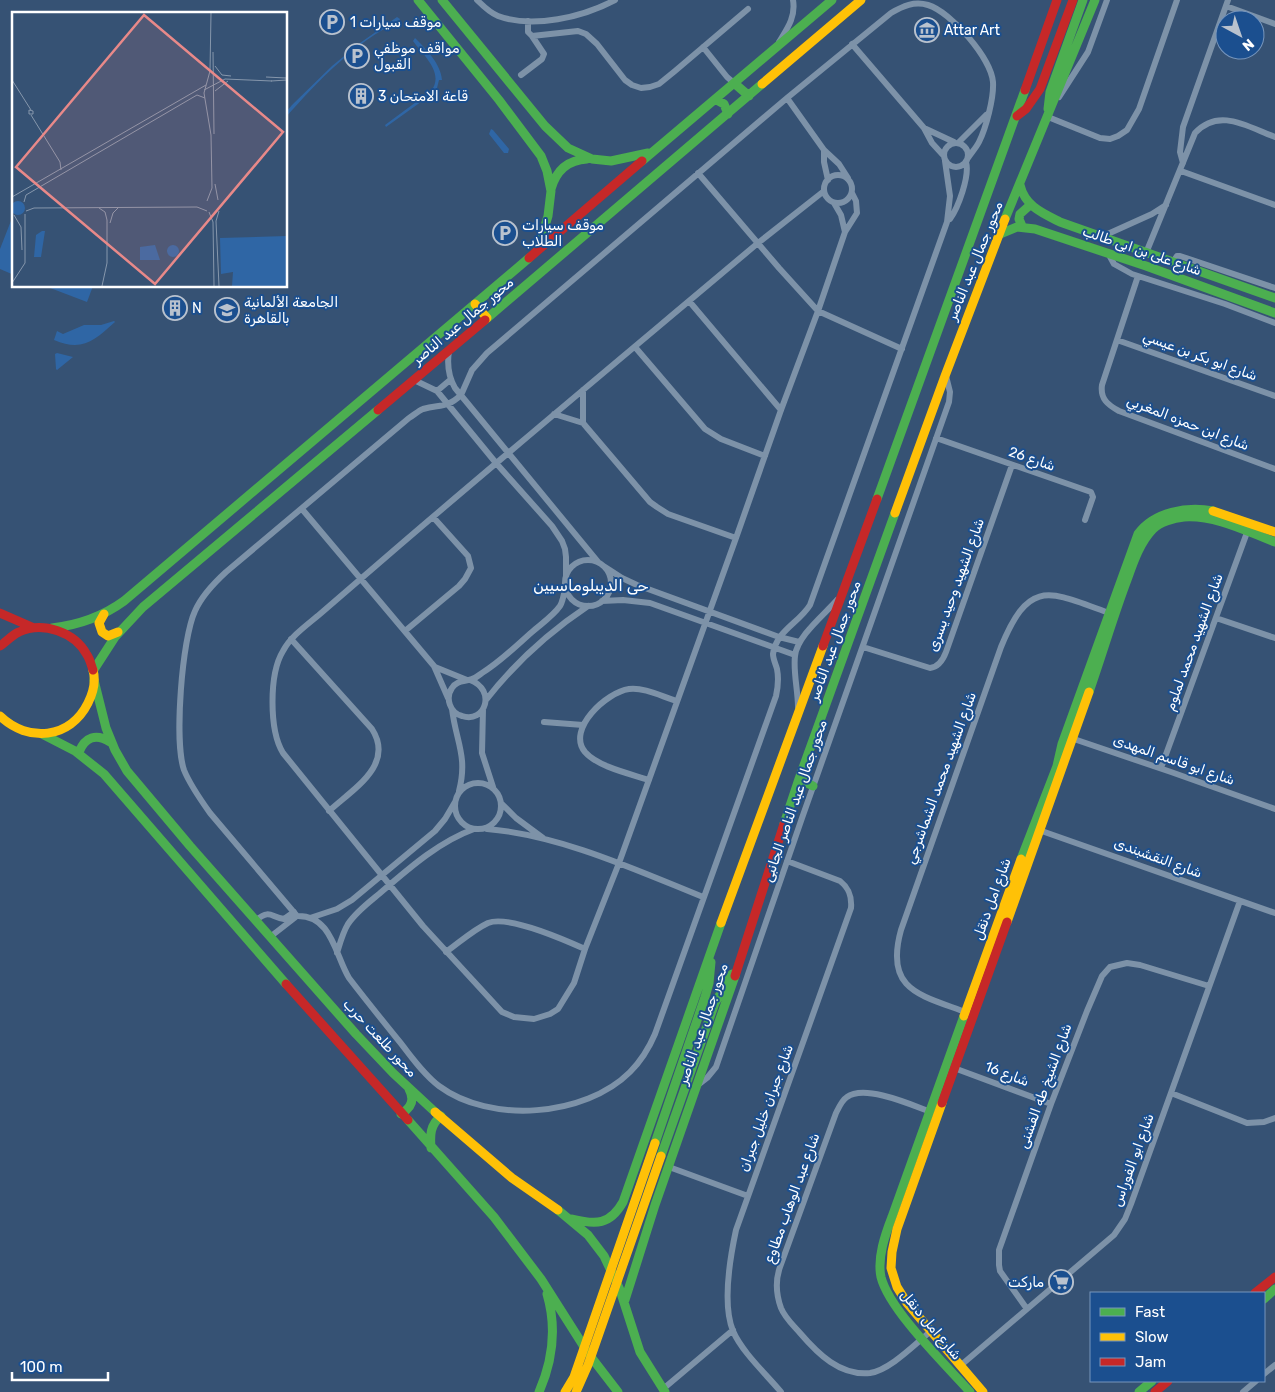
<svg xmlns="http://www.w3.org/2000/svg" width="1275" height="1392" viewBox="0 0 1275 1392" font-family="Rubik,'Noto Naskh Arabic',sans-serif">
<rect width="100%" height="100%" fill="#365274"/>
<path fill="#2f66a5" d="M397 17 400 19 399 21C355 42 318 81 286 117V112L292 105 332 66 360 43Z
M415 38C426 49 441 64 442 80H439L437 88 432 94 386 127 385 125 431 91C445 73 423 55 413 41Z
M491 129 493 130 509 149 508 153H504L489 134Z
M14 213V275L0 269V249Z
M45 286H93L87 302Z
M114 321 115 322C94 341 82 352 54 340L57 331 63 334 84 325H101Z
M57 353 73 357 57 370 56 369 55 354Z"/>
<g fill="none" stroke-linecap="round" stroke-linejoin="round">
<path stroke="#7d92a8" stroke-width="6" d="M477 0C483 6 490 13 498 16 533 29 583 17 615 0
M1226 6 1275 24
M528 21V32L532 36 578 31 586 34 597 44 625 80 632 85 641 88 650 87 659 84 675 71 748 9
M779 42C787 29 796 17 793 0
M852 44 924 128 932 143 943 155
M703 47 727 77 734 83
M521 75 542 59 544 54 532 36
M1059 97 1088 52 1107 0
M787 98 824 150 839 164 848 178
M1048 117 1100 138 1110 139 1118 136 1127 130 1139 109 1177 0
M924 128 954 142
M959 142 986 115
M944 155a12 12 0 1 1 24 0a12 12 0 1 1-24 0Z
M824 150V162L828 180
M1183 163 1180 152 1183 127 1228 0
M1181 171 1275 205
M698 173 779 268 818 311 902 349
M824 189a14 14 0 1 1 28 0a14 14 0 1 1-28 0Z
M824 191 758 243C638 344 519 443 400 545 373 568 347 591 320 614 307 625 291 636 283 651 269 674 269 730 283 753L423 926 502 1012 514 1017 534 1019 550 1014 558 1009 574 983 585 949 619 863 736 538 781 410 818 311 845 232 857 213 856 201 852 193
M834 203 841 215 845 232
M950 219C958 208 970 176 966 162
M1101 237 1152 214 1166 205
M1108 253 1114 264 1132 274 1225 304 1275 323
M1146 253 1195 133C1219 107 1248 127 1275 137
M1173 262 1177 256H1180L1275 288
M1138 276 1102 385C1100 399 1108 405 1119 411L1275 469
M689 301 781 410
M1117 340 1275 396
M635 347 705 429 721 439 765 456
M449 351C447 364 448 376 455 388L598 562
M414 380 437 391 496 463 552 526 562 541 565 549 566 557V576
M583 390V423L650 502 657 507 668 514 736 538
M437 391 450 380
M554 414 583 423
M936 438 1091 492 1093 497 1085 520
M302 509 434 666 448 698
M565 583a23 23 0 1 1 46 0a23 23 0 1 1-46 0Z
M605 567 622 578 637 585 779 637 799 642
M602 601 623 600 650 603 795 655
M1216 618 1275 638
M405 631 459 586 465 579 471 568 468 556 433 517
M291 639 372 729C395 765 353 789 329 811
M863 647 930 668C939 667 943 660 946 652L1012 465
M435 667 467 680
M470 680C497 690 485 724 462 716 450 713 445 698 452 688 457 680 465 682 472 679 476 678 479 675 482 673 500 662 516 646 532 632 541 624 553 616 560 606 563 601 564 594 565 588
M486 700C514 664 549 632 588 606
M798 707C798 691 793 671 795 656 797 636 824 615 837 600
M452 709C456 742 468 756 459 791
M483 709 482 753 493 787
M544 722 583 725
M1068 737 1171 772 1275 809
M1161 768 1249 527
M649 780C631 774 598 767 585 752 566 729 607 692 629 689 644 687 663 697 677 701
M455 806a23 23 0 1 1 46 0a23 23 0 1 1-46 0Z
M502 804 516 818 543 838
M487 829C560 835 636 870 703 897
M1036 829 1275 913
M297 916 210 813C200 799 190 785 184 770 174 741 182 639 195 611 202 595 214 583 226 572L409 418C414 415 418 411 423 409 440 404 446 409 461 395L472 370 487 353 787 98 891 13C903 6 914 1 928 5 951 12 991 58 993 82 994 98 986 128 979 142 976 148 971 153 968 158
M310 918 337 909 352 900 435 831 445 819 455 802
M256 920C271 909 270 917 284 919L294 912
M270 937 297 916C332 915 335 955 349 978 365 999 382 1020 399 1041 411 1056 423 1074 439 1086 490 1124 585 1117 630 1072 641 1061 649 1048 655 1034L776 696C778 687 779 679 777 669 776 665 773 659 773 654 776 631 799 623 810 605L947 222 950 196 945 161
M446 952C460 942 473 930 488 923 508 915 565 940 585 949
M337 953C340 943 343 932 348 924 356 912 368 903 379 894 407 870 438 842 474 829
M968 1013C921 995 884 991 901 930L1001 647C1030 576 1050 592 1112 614
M954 1068 1051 1104
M698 1085 707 1078 716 1067 802 818 949 402 950 392 946 376
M1171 1093 1247 1123 1264 1122 1275 1118
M669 1167 748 1196
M1027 1309 1000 1271 999 1265V1250L1051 1104 1087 1011 1102 976 1110 967 1127 963 1140 965 1209 986
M930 1332C915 1344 890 1370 870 1373 840 1376 818 1354 800 1333 793 1325 785 1318 781 1308 776 1294 775 1281 780 1267L836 1113C839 1107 842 1100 847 1097 865 1084 912 1105 931 1112
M960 1366 1114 1235 1125 1219 1131 1204 1240 901
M1264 1374 1275 1365
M663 1389 733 1330
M781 1392C766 1374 742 1352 733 1331 722 1304 730 1258 736 1230L851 908C852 896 849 888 840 881L787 861
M1243 1392 1256 1381"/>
<path stroke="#4caf50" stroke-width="9" d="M418 0 499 100 541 156 547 171 551 191 548 216 538 249
M442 0 545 126 568 148 592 159 611 161 648 153
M734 83 749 96
M715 99 724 104 728 114
M1048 109 1050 92 1083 0
M642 161 832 0
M1020 185C1025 206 1042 213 1060 222L1275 298
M551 189C556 171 567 160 587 159
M1005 219 1095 0
M1022 226 1019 219 1020 214 1029 206
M1000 234 1017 227 1035 229 1146 266 1275 313
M485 320 762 84
M877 499 1025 90
M52 628C79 625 102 617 124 601L529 258
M93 671 115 637 143 607 378 410
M94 680 106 728 115 750 127 771 190 846 356 1034 393 1073 435 1112
M1089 692C1102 655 1113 617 1127 580 1133 563 1140 542 1153 529 1160 522 1174 518 1184 517 1216 515 1246 531 1275 542
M42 734 75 751 104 774 286 984
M79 752C85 737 96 733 110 742
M799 779 813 786
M784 824 799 779 895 513
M1021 859 1057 766 1062 744 1138 534C1154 512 1187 506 1213 511
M964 1016 892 1217C885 1235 877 1258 881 1277 889 1310 947 1366 970 1392
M401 1114C411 1108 415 1100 409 1089
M408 1120 494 1217 541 1279 588 1353 618 1392
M655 1143 705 997 709 983 711 962
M431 1148C430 1135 430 1125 441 1116
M661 1156 715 1003 732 974
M558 1210 588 1235 604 1256 620 1290 640 1352 665 1392
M572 1219C596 1225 610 1225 623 1202L721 923
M1264 1299 1275 1289
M625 1300 655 1205 735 976
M539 1392C553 1360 557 1328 547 1294
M1139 1392 1152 1381"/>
<path stroke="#ffc107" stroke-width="9" d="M762 84 861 0
M475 304 487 318
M1213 511 1275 532
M895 513 945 376 1005 219
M104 614 99 623 102 632 108 636 118 632
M0 716C28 743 70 739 88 703 93 693 96 681 93 670
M1007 922 1089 692
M721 923 823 646
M964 1016 1021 859
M942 1103 897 1229 892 1252 891 1268 897 1287 907 1303 983 1392
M435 1112 512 1178 558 1210
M565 1392 574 1377 655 1143
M576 1392 588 1365 661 1156"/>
<path stroke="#c62828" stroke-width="9" d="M1025 90 1057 0
M1017 116 1026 109 1040 89 1073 0
M529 258 642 161
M378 410 485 320
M0 613 32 627
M0 646C6 642 12 635 19 632 43 621 75 632 87 655 90 659 91 665 93 670
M823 646 877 499
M735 976 784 824
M286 984 408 1120
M942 1103 1007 922
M1255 1293 1275 1277
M1155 1392 1168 1381"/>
</g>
<defs>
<symbol id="parking-ring" viewBox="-11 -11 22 22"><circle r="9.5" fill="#1b4f8f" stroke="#b9c2ce" stroke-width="1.5"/><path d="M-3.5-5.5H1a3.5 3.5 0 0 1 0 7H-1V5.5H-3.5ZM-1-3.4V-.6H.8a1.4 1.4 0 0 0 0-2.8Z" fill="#b9c2ce"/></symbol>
<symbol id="museum-ring" viewBox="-11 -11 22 22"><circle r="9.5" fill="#1b4f8f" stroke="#b9c2ce" stroke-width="1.5"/><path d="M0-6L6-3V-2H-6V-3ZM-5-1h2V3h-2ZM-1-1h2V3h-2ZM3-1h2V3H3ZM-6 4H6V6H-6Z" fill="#b9c2ce"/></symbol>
<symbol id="building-ring" viewBox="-11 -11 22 22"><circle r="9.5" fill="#1b4f8f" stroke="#b9c2ce" stroke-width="1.5"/><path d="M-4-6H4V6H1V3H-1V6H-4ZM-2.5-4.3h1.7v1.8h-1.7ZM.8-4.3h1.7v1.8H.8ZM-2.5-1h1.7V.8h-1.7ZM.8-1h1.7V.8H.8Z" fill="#b9c2ce"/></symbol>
<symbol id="university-ring" viewBox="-11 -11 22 22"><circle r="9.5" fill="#1b4f8f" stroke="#b9c2ce" stroke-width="1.5"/><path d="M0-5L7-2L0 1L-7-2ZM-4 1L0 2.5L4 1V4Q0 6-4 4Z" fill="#b9c2ce"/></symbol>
<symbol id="supermarket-ring" viewBox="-11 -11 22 22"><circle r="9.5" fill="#1b4f8f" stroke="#b9c2ce" stroke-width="1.5"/><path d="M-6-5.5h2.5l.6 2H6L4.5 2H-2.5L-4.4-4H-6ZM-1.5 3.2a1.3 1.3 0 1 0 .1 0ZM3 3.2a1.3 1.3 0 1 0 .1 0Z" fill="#b9c2ce"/></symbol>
</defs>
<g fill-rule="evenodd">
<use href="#parking-ring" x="318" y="8" width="28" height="28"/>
<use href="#museum-ring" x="913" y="16" width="28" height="28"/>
<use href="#parking-ring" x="343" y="42" width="28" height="28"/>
<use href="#building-ring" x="347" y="82" width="28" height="28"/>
<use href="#parking-ring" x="491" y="219" width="28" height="28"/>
<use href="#building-ring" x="161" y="294" width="28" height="28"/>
<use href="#university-ring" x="213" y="296" width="28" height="28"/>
<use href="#supermarket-ring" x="1047" y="1268" width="28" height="28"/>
</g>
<g text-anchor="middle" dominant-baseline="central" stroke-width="4" stroke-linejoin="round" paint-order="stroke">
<g font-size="14" fill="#fff" stroke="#1b4f8f" text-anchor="start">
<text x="350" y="22">موقف سيارات 1</text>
<text x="944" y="30">Attar Art</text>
<text x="374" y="48">مواقف موظفي<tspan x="374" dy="16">القبول</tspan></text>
<text x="378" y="96">قاعة الامتحان 3</text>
<text x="522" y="225">موقف سيارات<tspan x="522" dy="16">الطلاب</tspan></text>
<text x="244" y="302">الجامعة الألمانية<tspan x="244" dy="16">بالقاهرة</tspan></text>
<text x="192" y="308">N</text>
<text x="1044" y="1282" text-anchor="end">ماركت</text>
</g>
<g font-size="14" fill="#fff" stroke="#1b4f8f">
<text transform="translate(1142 251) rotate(19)">شارع على بن ابى طالب</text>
<text transform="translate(975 261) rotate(-68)">محور جمال عبد الناصر</text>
<text transform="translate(463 321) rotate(-40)">محور جمال عبد الناصر</text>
<text transform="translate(1200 356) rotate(20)">شارع ابو بكر بن عيسي</text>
<text transform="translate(1188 423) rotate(21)">شارع ابن حمزه المغربي</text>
<text transform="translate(1032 459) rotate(19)">شارع 26</text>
<text transform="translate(956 585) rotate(-70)">شارع الشهيد وحيد يسرى</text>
<text transform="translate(835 641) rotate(-70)">محور جمال عبد الناصر</text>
<text transform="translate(1194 642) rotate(-70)">شارع الشهيد محمد لملوم</text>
<text transform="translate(1174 760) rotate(19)">شارع ابو قاسم المهدى</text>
<text transform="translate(941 778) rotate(-70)">شارع الشهيد محمد الشماشرجي</text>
<text transform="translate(795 801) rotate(-71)">محور جمال عبد الناصر الجانبى</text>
<text transform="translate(1158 858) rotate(20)">شارع النقشبندى</text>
<text transform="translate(992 899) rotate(-70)">شارع امل دنقل</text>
<text transform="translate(703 1024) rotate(-71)">محور جمال عبد الناصر</text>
<text transform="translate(380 1038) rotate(47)">محور طلعت حرب</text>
<text transform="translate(1007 1074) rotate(21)">شارع 16</text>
<text transform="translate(1045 1086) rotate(-70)">شارع الشيخ طه الفشنى</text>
<text transform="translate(766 1108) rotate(-70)">شارع جبران خليل جبران</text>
<text transform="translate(1133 1160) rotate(-70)">شارع ابو الفوراس</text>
<text transform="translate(792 1198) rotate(-70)">شارع عبد الوهاب مطاوع</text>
<text transform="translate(931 1325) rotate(50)">شارع امل دنقل</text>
</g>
<g font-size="16" fill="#fff" stroke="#1b4f8f">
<text x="591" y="585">حى الديبلوماسيين</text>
</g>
</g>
<g transform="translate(12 12)">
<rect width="275" height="275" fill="#365274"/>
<path d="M-1 196a7 7 0 1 1 14 0a7 7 0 1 1-14 0ZM30 219H33L29 245H22L24 223ZM275 224V274H220L221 260 209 262 208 226ZM155 239a6 6 0 1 1 12 0a6 6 0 1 1-12 0ZM143 233 148 248H128V235Z" fill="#2f66a5"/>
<path fill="none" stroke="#8697ac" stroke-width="1" d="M201 40 202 122M203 54 210 63 219 64M254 65 274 66M0 68 19 98M259 69 275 68M192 78 213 67 260 69M203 79 216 69M17 98 21 99V102H17ZM19 103 48 150 49 158M203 172 206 188M0 185 194 73M195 189 200 176 199 123 192 81 198 59 199 1M12 190 14 183 185 83 193 86M87 196 93 200 95 208V251L90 274M14 199 22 196 185 195 195 199M207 199 204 209 207 274M197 200 201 210 202 274M2 203 9 215 10 238M98 211 101 201 107 195M0 271 13 251V202"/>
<path fill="#e88989" fill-opacity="0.15" stroke="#e88989" stroke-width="2.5" d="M132 3 271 120 143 272 4 155Z"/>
<rect width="275" height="275" fill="none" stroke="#fff" stroke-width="2.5"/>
</g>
<rect x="1090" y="1292" width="175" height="90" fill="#1b4f8f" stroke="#7695bc"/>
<rect x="1100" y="1308" width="25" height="8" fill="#4caf50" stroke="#7695bc"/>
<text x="1135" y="1317" font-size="15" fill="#ffffff">Fast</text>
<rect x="1100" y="1333" width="25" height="8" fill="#ffc107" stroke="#7695bc"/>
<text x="1135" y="1342" font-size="15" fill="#ffffff">Slow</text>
<rect x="1100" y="1358" width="25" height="8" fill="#c62828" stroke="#7695bc"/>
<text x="1135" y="1367" font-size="15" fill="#ffffff">Jam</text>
<g transform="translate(1240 35) rotate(140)"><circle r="24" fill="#1b4f8f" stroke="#7695bc"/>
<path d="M0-4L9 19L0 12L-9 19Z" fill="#b9c2ce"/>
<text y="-8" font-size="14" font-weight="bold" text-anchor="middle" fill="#ffffff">N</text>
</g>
<path d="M12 1372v8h96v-8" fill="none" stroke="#ffffff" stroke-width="2.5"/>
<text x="20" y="1372" font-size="15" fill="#ffffff" stroke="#1b4f8f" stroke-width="4" paint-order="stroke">100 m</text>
</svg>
